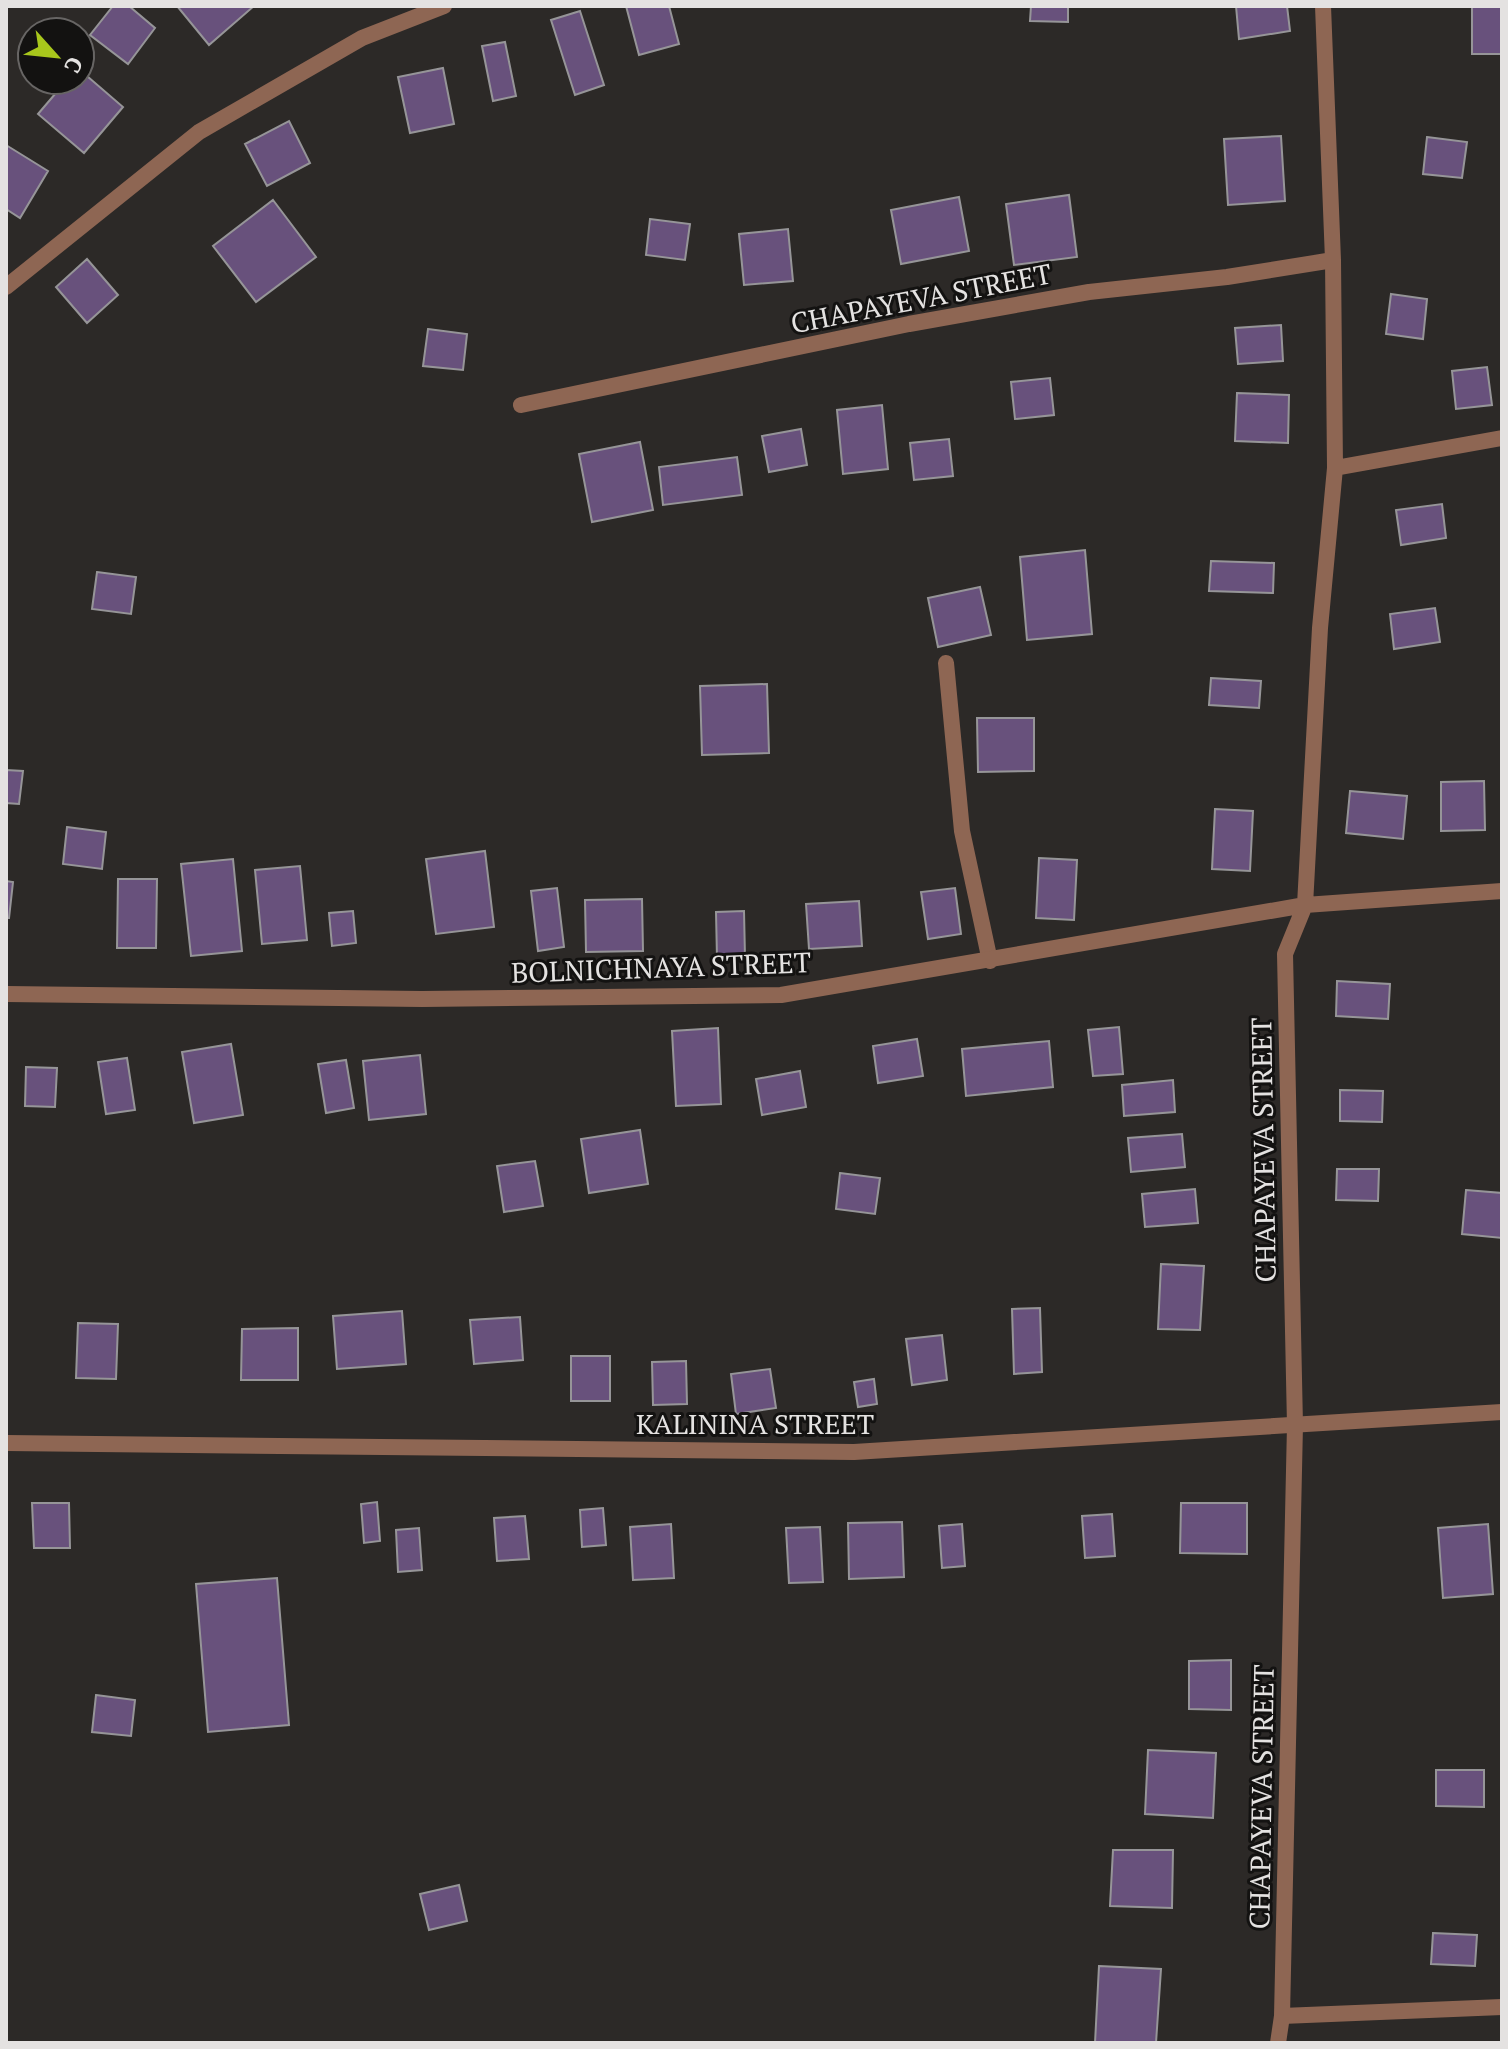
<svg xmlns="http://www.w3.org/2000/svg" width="1508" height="2049" viewBox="0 0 1508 2049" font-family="'PT Serif',serif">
<rect width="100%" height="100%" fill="#2c2927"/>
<path fill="#68517c" stroke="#969598" stroke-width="2" d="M113 6H129L155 28 128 64 90 35Z
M177 6H254L209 45Z
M626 6H669L679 44 639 55Z
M1031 6H1068V22L1030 21Z
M1236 6H1287L1290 31 1239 39Z
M1472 6H1502V54H1472Z
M580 11 604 85 575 95 551 20Z
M505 42 516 96 493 101 482 46Z
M443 68 454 124 410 133 398 77Z
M80 70 123 107 84 153 38 114 67 80H80Z
M289 121 310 163 267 186 245 144Z
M1281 136 1285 201 1228 205 1224 139Z
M1427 137 1467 142 1462 178 1423 174Z
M6 145 48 171 20 218 6 209Z
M1069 195 1077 257 1014 265 1006 204Z
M959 197 969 251 901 264 891 210Z
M273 200 316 257 256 302 213 246Z
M650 219 690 224 685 260 646 255Z
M788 229 793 281 744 285 739 234Z
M87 259 118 295 87 323 56 287Z
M1391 294 1427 299 1423 339 1386 334Z
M1281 325 1283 361 1238 364 1235 328Z
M428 329 467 334 463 370 423 366Z
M1487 367 1492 405 1456 409 1452 371Z
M1050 378 1054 415 1015 419 1011 382Z
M1237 393 1289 395 1288 443 1235 441Z
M882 405 888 469 843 474 837 410Z
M801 429 807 465 769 472 762 436Z
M949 439 953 476 914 480 910 443Z
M640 442 653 510 592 522 579 454Z
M737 457 742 495 663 505 659 467Z
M1442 504 1446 538 1401 545 1396 510Z
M1085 550 1092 634 1027 640 1020 557Z
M1211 561 1274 563 1273 593 1209 591Z
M97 572 136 577 131 614 92 609Z
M980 587 991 635 938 647 928 598Z
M1435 608 1440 642 1394 649 1390 614Z
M1211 678 1261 681 1259 708 1209 705Z
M767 684 769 753 702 755 700 686Z
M977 718H1034V771L978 772Z
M6 770 23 771 19 804 6 803Z
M1484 781 1485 830 1441 831V782Z
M1350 791 1407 796 1403 839 1346 833Z
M1215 809 1253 811 1250 871 1212 869Z
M67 827 106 832 102 869 63 864Z
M485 851 494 927 436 934 426 859Z
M1039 858 1077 860 1074 920 1036 918Z
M233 859 242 951 191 956 181 864Z
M300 866 307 940 262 944 255 870Z
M118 879H157L156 948H117Z
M6 881 13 882 9 918H6Z
M557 888 564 947 538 951 531 891Z
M955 888 961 934 928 939 921 892Z
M642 899 643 951 586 952 585 900Z
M859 901 862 946 809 949 806 904Z
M353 911 356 943 332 946 329 913Z
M744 911 745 957 717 958 716 912Z
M1337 981 1390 984 1388 1019 1336 1016Z
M1119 1027 1123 1074 1093 1076 1088 1030Z
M718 1028 721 1104 676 1106 672 1031Z
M917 1039 923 1076 878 1083 873 1046Z
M1049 1041 1053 1087 966 1096 962 1049Z
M231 1044 243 1115 194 1123 182 1052Z
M420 1055 426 1114 369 1120 363 1061Z
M127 1058 135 1110 106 1114 98 1062Z
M346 1060 354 1108 326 1113 318 1064Z
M26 1067 57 1068 55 1107 25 1106Z
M800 1071 806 1107 762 1115 756 1079Z
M1173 1080 1175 1112 1124 1116 1122 1085Z
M1340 1090 1383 1091 1382 1122 1340 1121Z
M640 1130 648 1184 589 1193 581 1139Z
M1182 1134 1185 1167 1131 1172 1128 1138Z
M535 1161 543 1206 504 1212 497 1166Z
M1337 1169H1379L1378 1201 1336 1200Z
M840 1173 880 1178 875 1214 836 1209Z
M1195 1189 1198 1223 1145 1227 1142 1194Z
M1466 1190 1502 1193V1238L1462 1234Z
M1161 1264 1204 1266 1200 1330 1158 1329Z
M1040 1308 1042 1372 1014 1374 1012 1309Z
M402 1311 406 1364 337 1369 333 1316Z
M520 1317 523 1360 474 1364 470 1320Z
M78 1323 118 1324 116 1379 76 1378Z
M298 1328V1380H241L242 1329Z
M942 1335 947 1380 912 1385 906 1339Z
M571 1356H610V1401H571Z
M686 1361 687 1404 653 1405 652 1362Z
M770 1369 776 1408 736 1414 731 1374Z
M874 1379 877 1404 858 1407 854 1382Z
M377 1502 380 1541 364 1543 361 1504Z
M32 1503H69L70 1548H34Z
M1181 1503H1247V1554L1180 1553Z
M603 1508 606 1545 582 1547 580 1510Z
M1112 1514 1115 1556 1085 1558 1082 1516Z
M525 1516 529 1559 497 1561 494 1518Z
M902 1522 904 1577 849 1579 848 1523Z
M671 1524 674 1578 633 1580 630 1527Z
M962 1524 965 1566 942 1568 939 1526Z
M1488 1524 1493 1594 1443 1598 1438 1528Z
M820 1527 823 1582 789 1583 786 1528Z
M419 1528 422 1570 398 1572 396 1530Z
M277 1578 289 1725 208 1732 196 1584Z
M1231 1660V1710L1189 1709V1661Z
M96 1695 135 1700 131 1736 92 1732Z
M1148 1750 1216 1753 1213 1818 1145 1814Z
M1436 1770H1484V1807L1436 1806Z
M1113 1850H1173L1172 1908 1110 1906Z
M459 1885 467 1921 429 1930 420 1894Z
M1433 1933 1477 1935 1475 1966 1431 1964Z
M1099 1966 1161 1969 1156 2043H1095Z"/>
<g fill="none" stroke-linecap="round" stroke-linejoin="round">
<path stroke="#8e6653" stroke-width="16" d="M946 663 962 831 990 961"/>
<path stroke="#8e6653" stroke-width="16" d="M6 287 199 132 362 38 444 6
M521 405 909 324 1089 292 1227 277 1333 260
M1335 468 1502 438
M6 994 422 999 781 995 1305 905 1502 891
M6 1443 854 1452 1502 1412
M1282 2016 1502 2007
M1278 2043 1282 2016 1295 1425 1285 954 1305 905 1320 628 1335 468 1333 260 1323 6"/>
</g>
<g text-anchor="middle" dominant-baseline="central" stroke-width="6" stroke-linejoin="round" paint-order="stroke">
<g font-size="28" fill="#e4e2e1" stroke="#131211">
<text transform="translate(921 298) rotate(-11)">CHAPAYEVA STREET</text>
<text transform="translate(661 967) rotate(-2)">BOLNICHNAYA STREET</text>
<text transform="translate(1263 1150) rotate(-91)">CHAPAYEVA STREET</text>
<text x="755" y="1423">KALININA STREET</text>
<text transform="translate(1261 1797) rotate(-89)">CHAPAYEVA STREET</text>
</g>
</g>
<rect width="1508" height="2049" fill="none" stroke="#e4e2e1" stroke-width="16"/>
<g transform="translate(56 56) rotate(117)"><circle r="38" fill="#131211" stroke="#676564" stroke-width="2"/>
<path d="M0-6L14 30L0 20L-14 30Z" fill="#a8c71c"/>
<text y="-12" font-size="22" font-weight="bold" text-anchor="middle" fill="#e4e2e1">С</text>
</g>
</svg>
